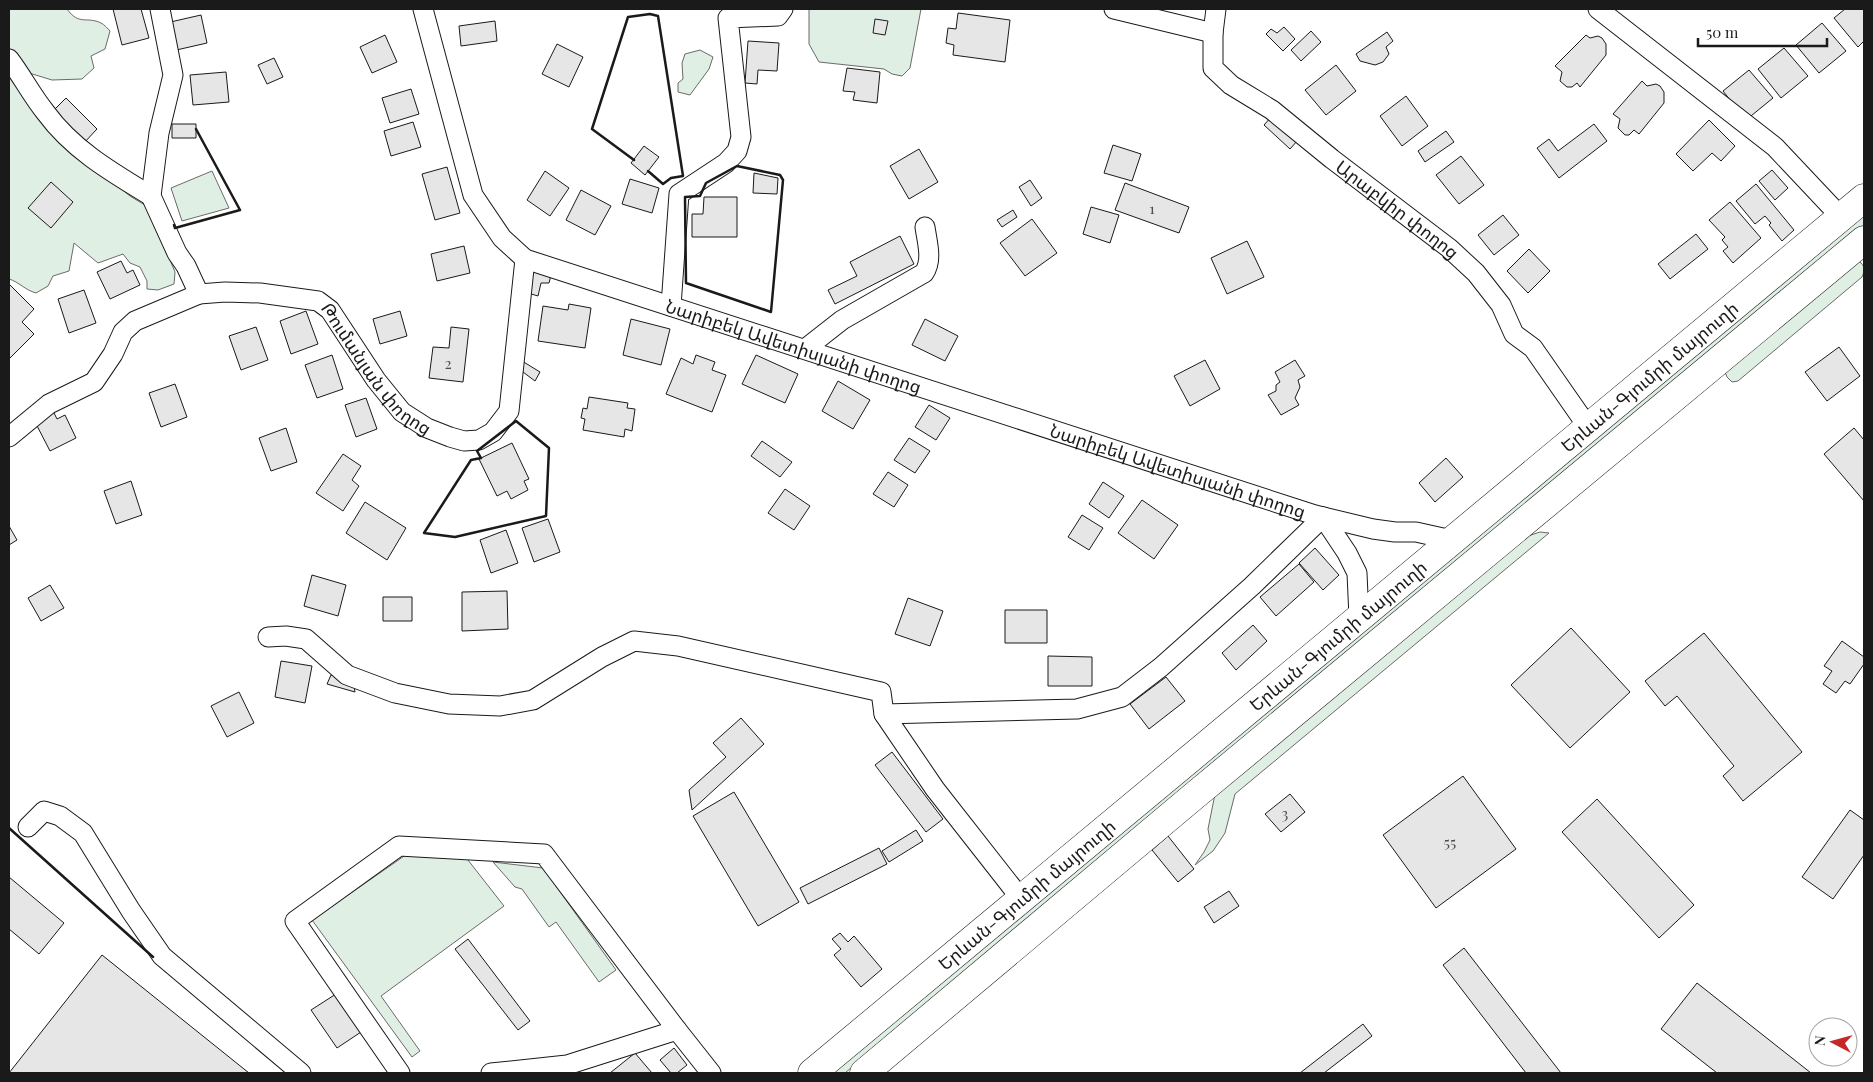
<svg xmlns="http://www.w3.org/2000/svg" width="1873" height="1082" viewBox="0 0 1873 1082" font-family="'Playfair Display','Noto Sans Armenian',serif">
<rect width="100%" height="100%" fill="#fff"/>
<path fill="#e0efe3" stroke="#6a6a6a" d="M9 9H67C79 26 87 16 101 23 104 24 108 29 110 31L105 49 91 56 94 68 82 79 52 80 29 73 38 112 98 170 130 196 148 207 175 272 174 284 158 290 147 289V281L140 267 130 263 123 254 98 263 74 243 69 271 53 276 48 286 36 293C25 290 19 282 9 279Z
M809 9H921L910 68 902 76 892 74 884 69 819 62 809 44Z
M700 50 713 57 709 69 690 95 678 92V83L683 79 682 63 685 54Z
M212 171 229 208 182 221 171 188Z
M1864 210V227L845 1073H825Z
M1856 260C1864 263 1866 269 1862 277L1738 381 1732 382 1727 377 1725 372Z
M1540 532 1549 533 1235 794 1225 833 1213 851 1195 865 1204 852 1210 840 1208 829 1216 789 1525 537Z
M410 852 464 855 504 906 381 996 420 1051 412 1057 312 920Z
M493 862 543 868 616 970 599 982 556 922 549 927 522 889 515 887Z"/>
<path fill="#e6e6e6" stroke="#1a1a1a" d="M113 9H141L149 38 122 45Z
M1845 9H1864V41L1858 47 1834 18Z
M958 13 1010 20 1005 62 953 55 954 45 946 43 948 28 956 29Z
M201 15 207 43 172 51 166 23Z
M875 19 888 21 885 35 873 33Z
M495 21 497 41 461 46 459 26Z
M1822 23 1846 51 1819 73 1796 45Z
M1284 27 1295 39 1283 51 1266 34 1271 29 1277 33Z
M1311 31 1321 42 1301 61 1291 50Z
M1387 32 1393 41 1386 47 1389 54 1383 62 1375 65 1360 61 1356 54Z
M385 35 397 62 372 73 360 47Z
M1586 35 1590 38 1598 36 1602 38 1606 44V55L1580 87 1577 83 1572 87H1567L1560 81 1562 72 1555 66Z
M748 41 779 43 777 71 758 70 757 84 745 83Z
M557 44 583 57 569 87 542 74Z
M1784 48 1808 76 1781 98 1758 69Z
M274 58 283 77 267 84 258 65Z
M1336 65 1356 91 1326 115 1305 90Z
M847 68 880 72 877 103 853 100 855 92 843 91Z
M1749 70 1773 98 1746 120 1723 91Z
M226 72 229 102 193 105 190 75Z
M1642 81 1647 86 1656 84 1660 86 1664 92V103L1639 134 1634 130 1629 135H1625L1618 128 1620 119 1613 114Z
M411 89 419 114 390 123 382 98Z
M1406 96 1428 126 1402 146 1380 116Z
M66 98 97 129 83 144 52 112Z
M1272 116 1298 140 1290 149 1264 125Z
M1709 120 1735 146 1721 161 1712 153 1693 171 1676 154Z
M413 122 421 147 391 156 384 131Z
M172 124H196V138H172Z
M1594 124 1607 141 1559 178 1537 148 1549 139 1558 151Z
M1446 131 1454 142 1425 162 1418 151Z
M1113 145 1141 154 1132 181 1104 173Z
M644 146 659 157 645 175 631 163Z
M919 149 938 182 909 199 890 166Z
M1461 156 1484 185 1459 204 1436 175Z
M447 167 460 213 435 220 422 174Z
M1772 170 1788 188 1775 200 1759 181Z
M545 171 569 188 550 216 527 200Z
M754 173 778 178 777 194 753 193Z
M630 179 659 188 652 213 622 204Z
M1030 180 1042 198 1031 206 1019 187Z
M51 182 73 202 51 228 28 208Z
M1125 183 1189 207 1179 233 1115 210Z
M1756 184 1794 230 1782 241 1769 225 1771 223 1765 216 1755 224 1736 201Z
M581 190 611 206 595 235 566 220Z
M704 197H737V237H692V214H703Z
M1730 202 1761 238 1733 263 1723 251 1728 247 1722 240 1725 237 1709 220Z
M1091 207 1119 215 1110 243 1083 234Z
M1013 210 1017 217 1002 227 997 220Z
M1503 215 1519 235 1494 255 1478 235Z
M1032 219 1057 253 1025 276 1000 243Z
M1696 234 1708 249 1670 279 1658 264Z
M900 236 914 264 835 304 828 290 857 276 850 262Z
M1247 241 1264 277 1227 294 1211 258Z
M464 246 470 273 437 281 431 254Z
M1529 249 1550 271 1528 293 1507 271Z
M121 261 127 273 133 270 140 285 110 299 97 272Z
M534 270 551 275 549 283H541L538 296 528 293Z
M9 284 34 309 22 322 34 334 9 359Z
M84 290 96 323 69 333 58 299Z
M569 304 591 308 585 348 538 341 543 306 568 310Z
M306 311 318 344 291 354 280 321Z
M400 311 407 336 380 344 373 319Z
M631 319 670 329 661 365 623 355Z
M925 319 958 336 945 361 912 345Z
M256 327 268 360 241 370 229 336Z
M451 327 469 329 463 382 429 378 433 347 449 348Z
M1839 347 1860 376 1827 401 1805 372Z
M332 355 343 389 317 398 305 365Z
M696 355 715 362 712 370 726 375 712 412 666 394 681 358 693 364Z
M756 355 798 374 785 403 742 384Z
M1205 360 1220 389 1190 406 1174 376Z
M1295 360 1305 376 1298 380 1300 387 1295 398 1299 405 1281 415 1268 395 1276 391V385L1280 382 1275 372Z
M522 361 540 372 535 381 519 369Z
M838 381 870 400 853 429 822 411Z
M175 384 187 417 161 427 149 393Z
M589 397 628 403 627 408 635 409 632 431 625 429 624 437 583 430 585 419 581 418 583 408 587 409Z
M366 398 377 429 356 437 345 405Z
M929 405 950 418 936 440 915 427Z
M53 411 57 419 65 415 76 438 50 451 34 420Z
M286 428 297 462 271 471 259 438Z
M1854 428 1864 440V501L1824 454Z
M909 438 930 451 915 473 894 460Z
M762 441 792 462 780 477 751 456Z
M512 443 529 479 524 481 528 490 511 499 507 491 497 496 479 459Z
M343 454 361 466 352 480 359 486 343 511 316 493Z
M1446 458 1463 477 1435 502 1419 483Z
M888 472 908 485 894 507 873 494Z
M131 481 142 515 116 524 104 491Z
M1103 482 1124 496 1109 518 1089 504Z
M785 489 810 506 794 530 768 513Z
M1142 500 1178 525 1154 559 1118 533Z
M365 502 406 528 387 560 346 533Z
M1082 515 1103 528 1089 550 1068 537Z
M548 519 560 552 534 562 522 528Z
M9 526 17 540 9 545Z
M506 530 518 563 491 573 480 540Z
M1315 548 1339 575 1323 590 1299 563Z
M1299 564 1314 582 1276 616 1260 597Z
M312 575 346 585 338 616 304 606Z
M50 585 64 608 41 621 28 598Z
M507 591 508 629 462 631V592Z
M383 597H412V621H383Z
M908 598 943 611 930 646 895 634Z
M1005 610H1047V643H1005Z
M1253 625 1267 641 1236 670 1222 653Z
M1571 628 1630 692 1570 748 1511 685Z
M1704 633 1802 752 1743 801 1723 776 1734 766 1677 696 1665 706 1645 681Z
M1842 641 1864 657V664L1850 684 1845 681 1836 693 1823 684 1832 671 1824 666Z
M1048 656 1092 657V686H1048Z
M281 661 312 666 305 703 275 697Z
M331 675 353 680 355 692 327 684Z
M1166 677 1185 701 1149 729 1130 704Z
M239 692 254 723 227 737 211 706Z
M741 718 764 744 692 810 689 790 726 757 713 743Z
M892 752 943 819 926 832 875 765Z
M1463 776 1516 849 1436 908 1383 835Z
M734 792 799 902 758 926 693 816Z
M1290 794 1305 812 1281 832 1265 814Z
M1597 799 1694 905 1659 938 1562 832Z
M1850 810 1864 820V855L1833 899 1802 877Z
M916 830 923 841 889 862 882 851Z
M1168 836 1194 869 1178 882 1152 850Z
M879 848 887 864 808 904 800 888Z
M9 877 64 923 39 954 9 929Z
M1229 891 1239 906 1214 923 1204 907Z
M840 933 848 942 854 936 882 969 861 987 834 955 841 949 832 939Z
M468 939 530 1021 518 1030 455 949Z
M1464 948 1561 1073H1526L1443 965Z
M102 955 249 1073H9Z
M1697 983 1811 1073H1717L1661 1029Z
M336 994 361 1032 337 1048 311 1010Z
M1363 1024 1372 1036 1324 1073H1300Z
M674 1048 687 1065 677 1073H671L660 1060Z
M635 1053 652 1073H610Z"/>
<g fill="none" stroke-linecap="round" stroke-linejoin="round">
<defs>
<g id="minor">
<path id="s1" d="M160 9 173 75 159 133 151 196 177 253 186 266 199 294 225 292 260 293 318 301 330 310 376 380 402 412 427 428 450 437 464 441 479 440 493 432 509 411 525 259"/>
<path id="s2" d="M423 9 473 195 502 238 525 259 1315 515 1373 529 1395 532H1416L1452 540"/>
<path d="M1114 9 1213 33"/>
<path id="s3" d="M1216 9 1213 33V68L1231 85 1272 110 1332 159 1449 248 1476 273 1501 305 1514 334 1533 348 1588 427"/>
<path d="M1598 9 1775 147 1841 217"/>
<path d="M9 59C22 76 32 96 46 113 73 150 113 173 151 196"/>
<path d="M671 306 679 194 726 163 737 151 741 137 728 18 778 16 783 9"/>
<path d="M805 349 842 320 924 273C933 260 927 242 925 227"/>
<path d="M9 437 49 404 94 382 113 354 123 332 135 321 199 294"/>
<path d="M1323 517 1347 553 1357 573 1359 618"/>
<path d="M268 637 286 636 306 639 347 675 395 693 449 704 500 706 533 700 602 657 634 641 678 646 881 692 884 714 935 789 1022 900"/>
<path d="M884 714 1077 709 1122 697 1161 667 1252 586 1323 517"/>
<path d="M28 827 44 811 60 816 83 833 131 911 162 956 301 1073"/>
<path d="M400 1073 295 921 399 846 544 854 677 1030"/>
<path d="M491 1073 567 1065 677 1030 711 1073"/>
</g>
<g id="highway">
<path id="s4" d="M812 1073 1864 198"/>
<path d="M864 1073 1194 796 1864 240"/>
</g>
</defs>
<use href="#minor" stroke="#1a1a1a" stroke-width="21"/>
<use href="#highway" stroke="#1a1a1a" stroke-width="29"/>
<use href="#minor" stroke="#fff" stroke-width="19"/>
<use href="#highway" stroke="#fff" stroke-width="28"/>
<path stroke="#1a1a1a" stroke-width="2.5" d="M634 160 592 129 628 17 650 14 658 16 683 176 671 178 663 184 648 171
M737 166 780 175 783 180 771 312 686 283 685 197 700 196 706 183Z
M174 225 175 228 240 210 196 129
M516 421 549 448 546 516 455 537 424 533 471 460 481 458 477 451Z
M9 828 153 957"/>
</g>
<g text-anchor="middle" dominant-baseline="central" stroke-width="4" stroke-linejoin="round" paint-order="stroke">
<g font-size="15" fill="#4d4d4d">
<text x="1152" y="208">1</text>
<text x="448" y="363">2</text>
<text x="1285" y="813">3</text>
<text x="1450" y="842">55</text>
</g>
<g font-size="18" fill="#1a1a1a" stroke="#fff">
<text stroke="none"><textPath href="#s3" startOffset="292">Արաբկիր փողոց</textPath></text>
<text stroke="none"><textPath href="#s2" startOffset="558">Նարիբեկ Ավետիսյանի փողոց</textPath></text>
<text stroke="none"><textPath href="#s1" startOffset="510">Թումանյան փողոց</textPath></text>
<text stroke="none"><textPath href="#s4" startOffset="1089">Երևան-Գյումրի մայրուղի</textPath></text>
<text stroke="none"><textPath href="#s2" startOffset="962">Նարիբեկ Ավետիսյանի փողոց</textPath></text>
<text stroke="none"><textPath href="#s4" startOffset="684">Երևան-Գյումրի մայրուղի</textPath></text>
<text stroke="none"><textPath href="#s4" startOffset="279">Երևան-Գյումրի մայրուղի</textPath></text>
</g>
</g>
<rect width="1873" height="1082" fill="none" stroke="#1a1a1a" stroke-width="20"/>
<g transform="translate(1833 1042) rotate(276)"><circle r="24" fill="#ffffff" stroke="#a3a3a3"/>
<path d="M0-4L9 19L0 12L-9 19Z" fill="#c62828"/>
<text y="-8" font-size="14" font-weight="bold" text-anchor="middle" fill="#1a1a1a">N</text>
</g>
<path d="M1698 38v8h129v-8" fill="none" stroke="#1a1a1a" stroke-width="2.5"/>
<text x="1706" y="38" font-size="15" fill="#1a1a1a" stroke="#ffffff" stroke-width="4" paint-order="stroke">50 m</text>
</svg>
